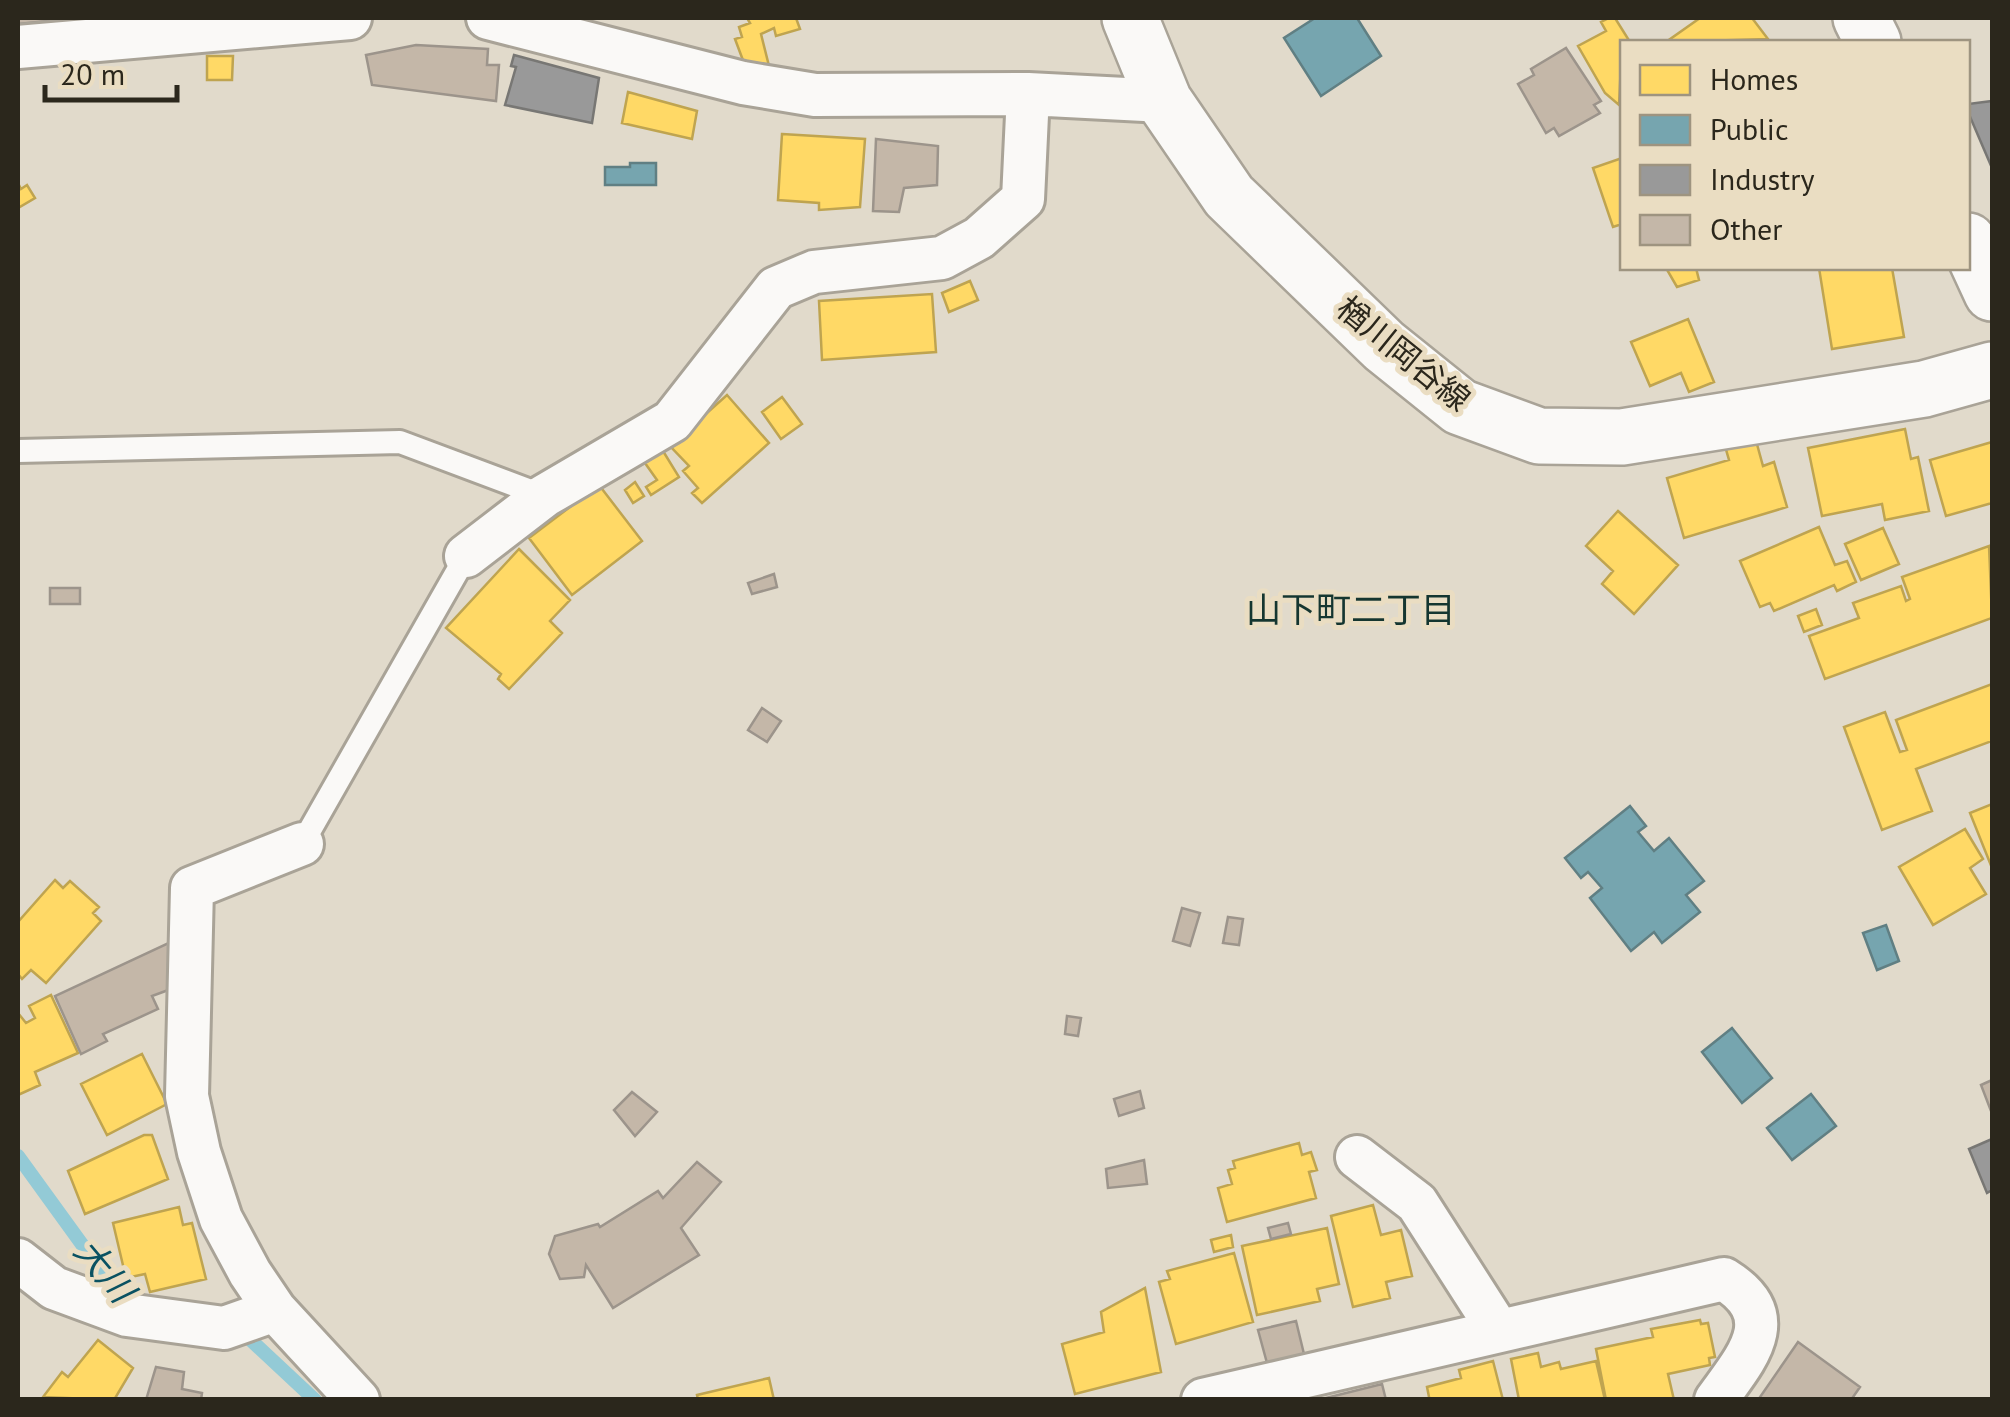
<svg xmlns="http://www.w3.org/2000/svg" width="2010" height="1417" viewBox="0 0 2010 1417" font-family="'PT Sans','Noto Sans JP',sans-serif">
<rect width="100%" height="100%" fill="#e1dacb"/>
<path fill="#ffd966" stroke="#bfa450" stroke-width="2.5" d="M747 18H796L800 29 776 36 774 28 761 34 771 74 744 63 735 39 742 37 739 27 750 23Z
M1609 18H1615L1630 42H1622L1619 105 1605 93 1578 46 1606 31 1601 22Z
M1700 18H1752L1768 39 1666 42Z
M207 56H233L232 80H207Z
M628 92 697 111 692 139 622 123Z
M782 134 865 139 860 207 819 210V203L778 200Z
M1622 158V224L1613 227 1593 168Z
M18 183 21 189 27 185 35 198 18 208Z
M1666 268H1696L1699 280 1677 287Z
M1819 268H1892L1904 337 1832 349Z
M970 281 978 300 949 312 942 293Z
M932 294 936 352 822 360 819 301Z
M1688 319 1714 382 1689 392 1681 373 1650 386 1631 342Z
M727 395 769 443 702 503 692 493 698 488 683 471 689 466 670 446Z
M782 397 802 424 781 439 762 412Z
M1905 429 1911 459 1918 457 1929 511 1885 520 1882 504 1822 516 1808 448Z
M1755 437 1763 466 1774 462 1787 507 1684 538 1667 478 1729 460 1725 446Z
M1992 442V503L1946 516 1930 460Z
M663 451 679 477 651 495 646 487 657 480 645 463Z
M635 482 644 496 633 503 625 490Z
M599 485 642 541 572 595 529 538Z
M1618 511 1678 565 1634 614 1602 584 1613 571 1586 546Z
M1819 527 1835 565 1847 561 1856 582 1837 591 1834 585 1774 611 1770 603 1760 607 1740 561Z
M1883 528 1899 564 1861 580 1845 544Z
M1989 546 1992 618 1825 679 1809 636 1859 618 1853 603 1901 586 1906 601 1910 599 1902 577Z
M519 549 570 600 550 621 562 633 509 689 498 679 501 674 446 628Z
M1816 609 1822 625 1804 632 1798 616Z
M1992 684V741L1916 769 1932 811 1882 830 1844 727 1885 712 1900 752 1907 750 1896 720Z
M1992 804V868L1970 813Z
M1965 829 1983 859 1970 868 1986 894 1933 925 1899 867Z
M55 880 63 888 70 881 99 907 93 913 101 921 46 983 31 970 22 979 18 974V922Z
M51 995 78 1053 35 1072 40 1085 18 1095V1013L26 1023 35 1018 29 1006Z
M142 1054 167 1104 107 1135 81 1084Z
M144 1135H152L168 1179 85 1214 68 1171Z
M1299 1143 1302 1155 1311 1152 1317 1170 1309 1172 1316 1198 1227 1222 1218 1188 1232 1184 1228 1170 1235 1168 1233 1161Z
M1373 1205 1381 1235 1401 1230 1412 1276 1386 1282 1390 1298 1353 1307 1331 1216Z
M179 1207 183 1225 192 1223 206 1279 150 1292 145 1274 126 1278 113 1223Z
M1327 1228 1339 1284 1317 1289 1320 1301 1257 1315 1242 1246Z
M1231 1235 1233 1247 1214 1252 1211 1240Z
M1234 1253 1253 1322 1176 1344 1159 1282 1170 1279 1167 1271Z
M1145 1288 1161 1372 1075 1394 1062 1344 1104 1332 1101 1312Z
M1700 1320 1701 1324 1708 1323 1715 1357 1709 1358 1710 1365 1668 1374 1674 1400H1606L1596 1349 1653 1337 1651 1329Z
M98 1340 133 1368 114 1400 43 1397 62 1372 68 1377Z
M1538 1353 1541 1367 1559 1362 1561 1369 1596 1361 1605 1400H1519L1511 1359Z
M1493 1361 1503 1400H1419L1429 1397 1427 1387 1461 1378 1459 1370Z
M769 1378 774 1400H698L697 1395Z"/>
<path fill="#76a5af" stroke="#607f83" stroke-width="2.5" d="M1315 18H1357L1381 56 1321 96 1284 38Z
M630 163H656V185H605V167H630Z
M1630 806 1646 826 1638 832 1654 851 1669 838 1704 881 1686 895 1700 912 1662 943 1654 932 1631 951 1590 898 1602 888 1588 872 1581 878 1565 858Z
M1886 925 1899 961 1877 970 1863 933Z
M1732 1028 1772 1078 1742 1103 1702 1052Z
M1811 1094 1836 1126 1792 1160 1767 1128Z"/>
<path fill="#999" stroke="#787774" stroke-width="2.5" d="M514 55 599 78 592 123 505 105 516 67 511 66Z
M1992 101V168L1968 112V104Z
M1992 1139V1190L1987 1193 1969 1149Z"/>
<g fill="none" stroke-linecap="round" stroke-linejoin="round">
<path stroke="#93cad6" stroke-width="14" d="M18 1156 123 1301
M238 1328 315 1400"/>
</g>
<path fill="#c4b7a8" stroke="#9c948b" stroke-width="2.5" d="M18 18H77L18 24Z
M416 45 488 49 487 65H499L496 101 372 85 366 55Z
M1566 48 1601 101 1594 105 1600 113 1559 136 1554 128 1546 133 1518 84 1534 75 1531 69Z
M876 139 938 146 937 185 904 188 899 212 873 211Z
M774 574 777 587 752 594 748 583Z
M50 588H80V604H50Z
M762 708 781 721 767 742 748 730Z
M1182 908 1200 913 1190 946 1173 941Z
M1228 917 1243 919 1239 945 1223 943Z
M175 940 171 989 152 996 158 1009 103 1034 107 1041 81 1054 55 996Z
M1067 1016 1081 1018 1078 1036 1065 1034Z
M1992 1080V1110L1991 1111 1981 1085Z
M1140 1091 1144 1108 1119 1116 1114 1099Z
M632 1092 657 1112 635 1136 614 1110Z
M1144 1160 1147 1184 1108 1188 1106 1169Z
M697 1162 721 1182 681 1228 699 1255 613 1308 586 1265 584 1277 560 1279 549 1254 555 1236 598 1224 600 1227 658 1191 663 1198Z
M1288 1223 1291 1234 1271 1239 1268 1228Z
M1296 1321 1304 1354 1267 1363 1258 1330Z
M1798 1342 1860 1387 1851 1400H1758Z
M156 1367 184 1372 182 1389 202 1393 201 1400H146Z
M1382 1384 1386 1400H1318Z"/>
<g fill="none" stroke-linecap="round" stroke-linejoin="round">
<defs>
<path id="lane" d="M18 451 400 442 544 496
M302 844 466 556"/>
<path id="street" d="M488 18 743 83 815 95 1028 94 1164 101
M18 47 350 18
M466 556 544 496 672 421 776 288 814 272 942 258 979 238 1023 199 1028 94
M302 844 192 888 187 1096 199 1152 221 1219 250 1273 275 1310 358 1400
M1357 1157 1417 1203 1499 1331
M18 1260 54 1288 127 1315 224 1328 275 1310
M1203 1400 1724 1279C1785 1317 1746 1358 1716 1400"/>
<path id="secondary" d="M1130 18 1164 101 1229 196 1384 346 1460 407 1539 436 1622 437 1924 389 1992 370
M1861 18 1873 42
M1968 241 1992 293"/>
</defs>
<use href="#lane" stroke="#a9a397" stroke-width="28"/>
<use href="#street" stroke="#a9a397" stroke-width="48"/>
<use href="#secondary" stroke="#a9a397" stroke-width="60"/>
<use href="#lane" stroke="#faf9f7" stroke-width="22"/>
<use href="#street" stroke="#faf9f7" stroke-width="42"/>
<use href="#secondary" stroke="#faf9f7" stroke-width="55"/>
</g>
<g text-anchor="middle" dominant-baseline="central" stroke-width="10" stroke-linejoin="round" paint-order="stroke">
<g font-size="32" fill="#2b271c" stroke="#eaddc2">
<text transform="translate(1404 353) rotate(39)">楢川岡谷線</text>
</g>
<g font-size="35" fill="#153630" stroke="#eaddc2">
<text x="1351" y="609">山下町二丁目</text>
</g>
<g font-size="35" font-style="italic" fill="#0a5262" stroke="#eaddc2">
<text transform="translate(105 1270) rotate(50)">大川</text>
</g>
</g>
<rect width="2010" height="1417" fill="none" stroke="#2b271c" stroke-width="40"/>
<rect x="1620" y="40" width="350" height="230" fill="#eaddc2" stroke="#9e9480" stroke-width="2.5"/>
<rect x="1640" y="65" width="50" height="30" fill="#ffd966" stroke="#9e9480" stroke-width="2.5"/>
<text x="1710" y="90" font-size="30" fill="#2b271c">Homes</text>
<rect x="1640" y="115" width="50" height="30" fill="#76a5af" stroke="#9e9480" stroke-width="2.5"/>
<text x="1710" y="140" font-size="30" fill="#2b271c">Public</text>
<rect x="1640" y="165" width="50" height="30" fill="#999999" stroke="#9e9480" stroke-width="2.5"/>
<text x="1710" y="190" font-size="30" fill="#2b271c">Industry</text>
<rect x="1640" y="215" width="50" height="30" fill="#c4b7a8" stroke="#9e9480" stroke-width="2.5"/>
<text x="1710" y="240" font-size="30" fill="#2b271c">Other</text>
<path d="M45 85v15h132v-15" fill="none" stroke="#2b271c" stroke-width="5"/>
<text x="60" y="85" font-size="30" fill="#2b271c" stroke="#eaddc2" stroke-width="8" paint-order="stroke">20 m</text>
</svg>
